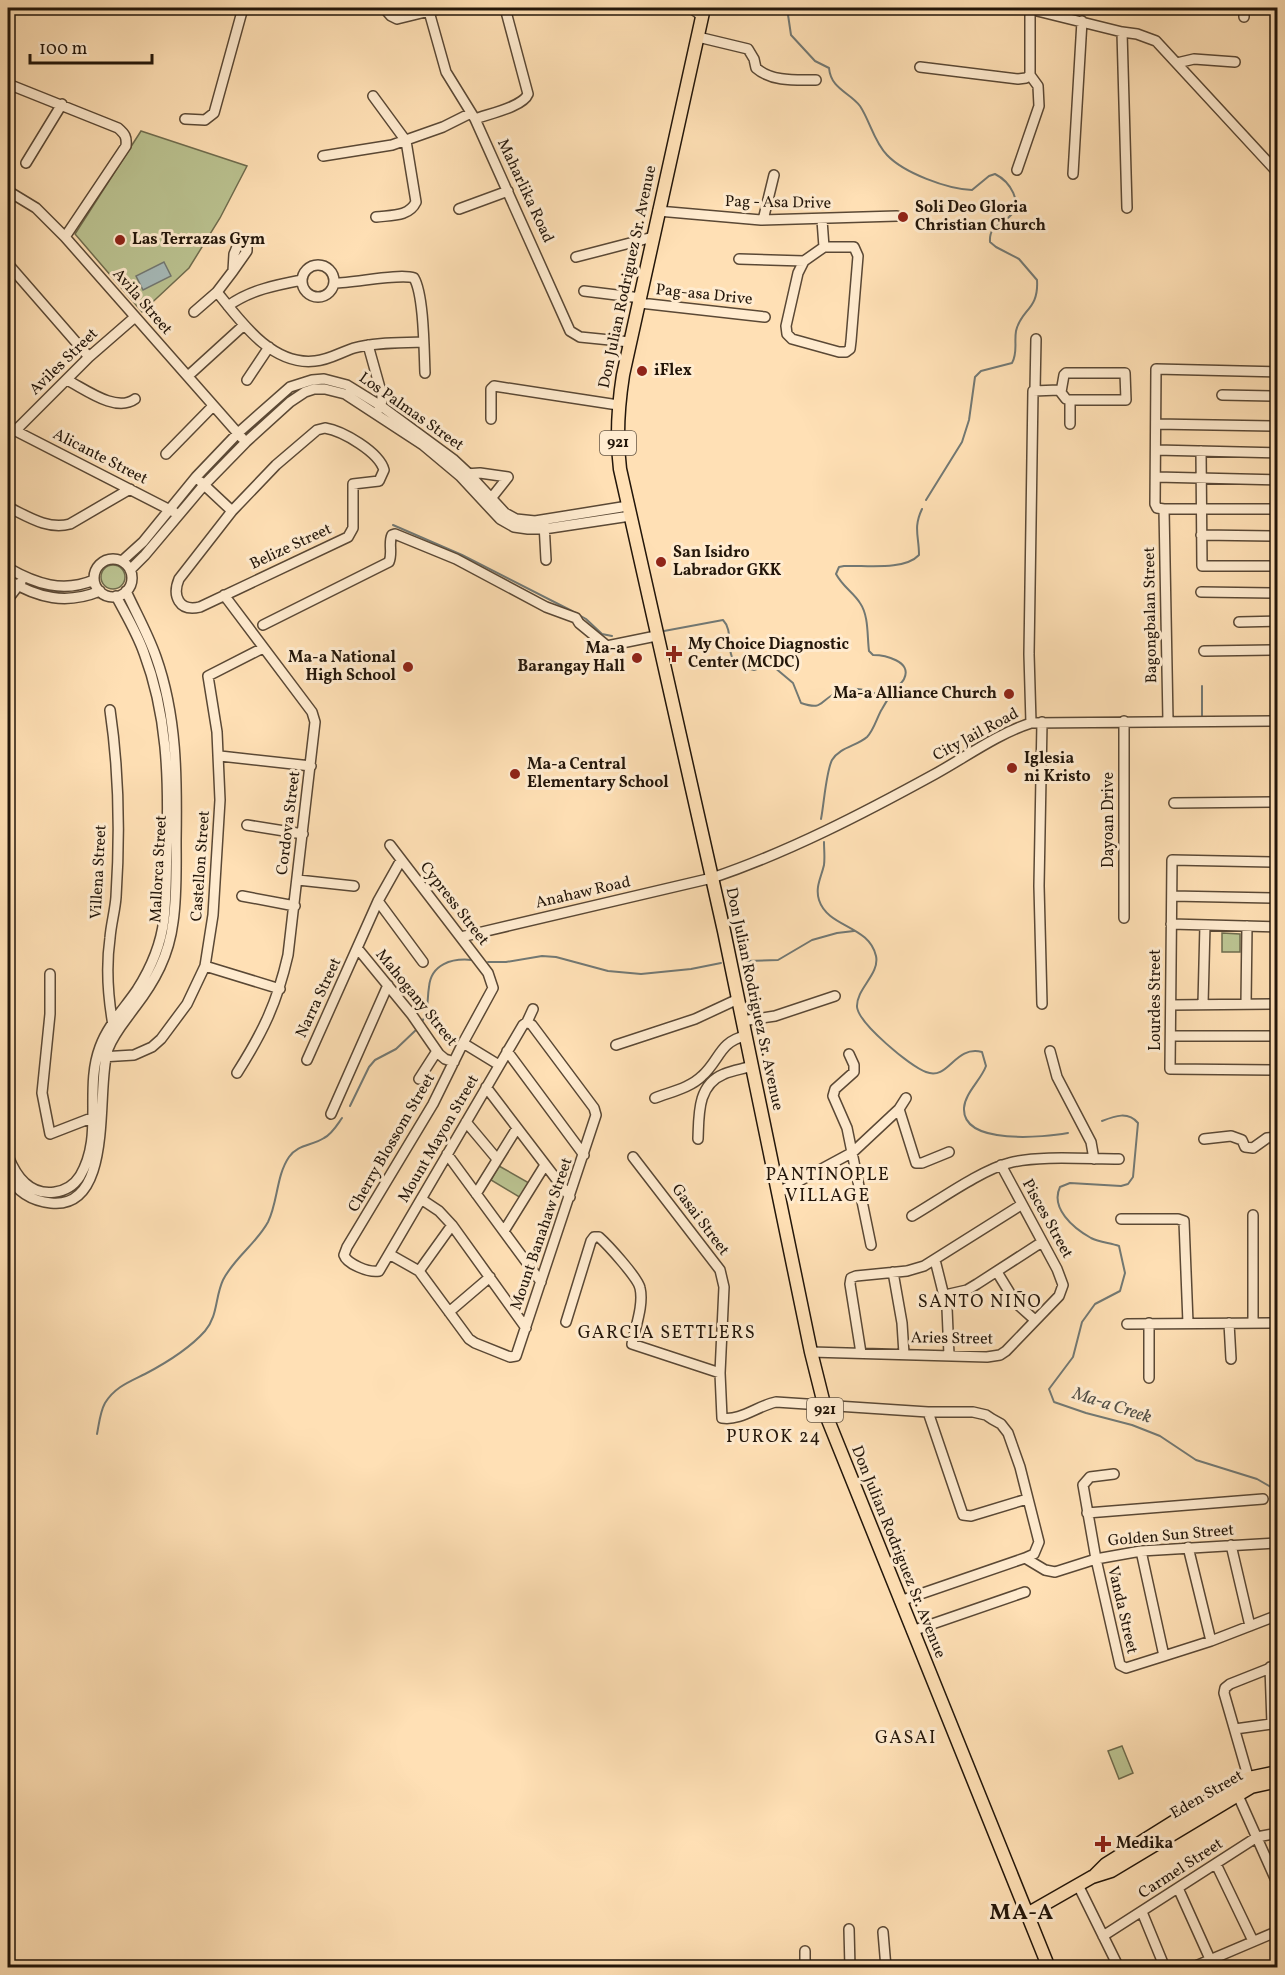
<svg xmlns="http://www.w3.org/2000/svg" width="1285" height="1975" viewBox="0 0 1285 1975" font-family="Vollkorn,serif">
<rect width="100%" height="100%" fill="#ffe0b5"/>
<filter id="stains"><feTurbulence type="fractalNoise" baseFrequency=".00333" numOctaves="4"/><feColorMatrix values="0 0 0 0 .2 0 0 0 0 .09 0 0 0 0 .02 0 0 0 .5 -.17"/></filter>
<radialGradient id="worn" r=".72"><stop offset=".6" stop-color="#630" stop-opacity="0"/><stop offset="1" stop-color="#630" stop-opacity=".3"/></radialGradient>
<path fill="#bbc391" stroke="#6f6c4e" stroke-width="1.5" d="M141 131 247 166 220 218 189 268 142 312 75 234Z
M101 577a12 12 0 1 1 24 0a12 12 0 1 1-24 0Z
M1222 933 1240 934V952H1222Z
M499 1166 529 1183 521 1198 491 1180Z
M1122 1746 1133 1773 1119 1779 1108 1751Z"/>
<path fill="#a6bab9" stroke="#727873" stroke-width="1.5" d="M164 262 171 276 143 290 136 276Z"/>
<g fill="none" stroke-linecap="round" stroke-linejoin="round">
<path stroke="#727873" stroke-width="2" d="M787 8 791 35 815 61 829 68C831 89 849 92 860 106 870 121 874 142 887 155 904 173 947 189 972 190L989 176 995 174C1009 181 1025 203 1009 217 999 226 989 226 990 242L996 247 1019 259 1037 280C1039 310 1021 309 1016 331 1014 343 1018 352 1012 363L981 371 975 377 969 420 962 442 926 500
M393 525 462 555 572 611 586 619 602 634 612 636
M664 631 723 620C734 631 725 651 736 665L754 670 766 666 774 667 793 683 801 703C822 710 818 703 834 694 852 683 871 691 888 699
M1202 686V718
M821 819C824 804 826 772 832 760 840 747 857 746 867 737 874 730 877 717 882 709 886 702 890 695 895 689 898 686 902 683 904 679 913 661 884 655 873 655L869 651C867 636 869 616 860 603 853 592 843 587 836 574L839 567 844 566C865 565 904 571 919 555 919 536 913 528 922 509
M824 842C824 850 825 857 824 865 821 878 815 887 819 900 828 928 869 925 876 956 880 974 856 989 857 1007 859 1024 910 1066 926 1072 949 1081 954 1045 982 1052L986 1066C981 1080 965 1093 964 1108 962 1146 1046 1137 1068 1133
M744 961 778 960 812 940 837 933 854 931
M488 962H506L542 956 556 957 608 971 641 974 691 969 721 963
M423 1020C429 1008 427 999 429 987 431 964 452 958 472 960
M350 1106 369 1067 375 1060 396 1049 417 1029
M1102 1121C1115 1116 1128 1111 1138 1123L1133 1177 1128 1184 1121 1186 1070 1183 1060 1187C1050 1208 1073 1228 1091 1238 1099 1242 1110 1243 1119 1246L1125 1273 1120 1291 1095 1304 1082 1322 1073 1357 1049 1389 1054 1402 1086 1413 1132 1425 1160 1436 1196 1460 1257 1479 1278 1491
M97 1434C99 1424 100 1412 105 1403 115 1387 129 1382 145 1374 166 1363 189 1349 205 1331 218 1316 215 1297 223 1280 234 1258 256 1244 268 1222 278 1202 276 1176 289 1157 298 1144 312 1146 324 1138 332 1134 337 1125 342 1118"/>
<defs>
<path id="minor" d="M384 8 391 16 397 19 442 8
M428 8 446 72 475 119 570 331 580 337 630 342
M691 8 702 16
M1025 8 1122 32 1137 34 1156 41 1278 173
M1244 8V17
M1122 32 1127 208
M698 37 748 49 754 59 756 68C772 82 796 80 816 80
M1177 63 1194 59 1235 62
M920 67 1018 79 1026 78 1030 75
M8 84 118 128C125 134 127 137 126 146L65 237
M373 96 406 141 416 202C409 217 391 215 376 217
M185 119 205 120 214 113 243 8
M475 119C488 114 523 107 528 94L505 8
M323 156 392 145 443 127 471 113
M26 163 62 104
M1017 170 1039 106 1038 86 1030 75V9
M1073 174 1082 21
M8 191 36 208 65 237 242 438
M459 209 508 191
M658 211 761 220 897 216
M763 220 774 175
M822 220 824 247
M245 241 247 243V251L233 271 234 254 239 242Z
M576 257 653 237
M739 259 804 261 824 247H854L858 256 851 341 850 349 846 352H839L792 339 787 334 786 326 798 273 804 261
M8 264 89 357
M302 281a16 16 0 1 1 32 0a16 16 0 1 1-32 0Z
M335 283C354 283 400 273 414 278 424 295 424 351 425 373
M584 291 641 298
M217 292C241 322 272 366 315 361 329 360 341 352 354 348 376 342 400 343 423 342
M640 303 765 317
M228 306C250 290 276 285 302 280
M194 312 217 292 233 271
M368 345 382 395V401L379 409
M8 349 9 347
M1278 372 1156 369 1155 504 1157 508 1164 509H1278
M188 376 244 325
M67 380C85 389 116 413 135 399
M247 380 269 347
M1035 390 1036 339
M1222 395 1278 396
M1070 400V424
M491 419V389L494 386 618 405
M1156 424 1278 426
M8 427 174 512
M325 428C343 431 379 452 384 470L379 481 353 484V528L348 537 200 607C179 612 172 596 179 579L232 511 276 465 317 430Z
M15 431 89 357 135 317
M1156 450 1278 453
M1201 451 1202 566H1278
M166 454 213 406
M465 474 480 473 508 477 489 501
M1156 477 1278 480
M201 482 232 511
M8 507C27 516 47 530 70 524L130 489
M1164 509 1168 721
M544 523 546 560
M1201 535 1278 536
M94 578a19 19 0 1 1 38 0a19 19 0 1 1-38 0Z
M122 561 143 542 196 477 238 433 290 387 312 380 324 379 347 385 381 406 453 459 468 473 505 513 516 519 535 521 628 506
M8 568C36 584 63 593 94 580
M130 570 145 555 204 485 246 442 290 402 305 392 314 389H325L345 394 423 445 460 476 500 519 514 527 528 529H544L630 516
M8 580C38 598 66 605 100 591
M1201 592 1278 593
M224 595 312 712 315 722 288 955C277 1003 263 1032 237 1073
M8 599 21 582
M1239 622 1278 621
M263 625 389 562C393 553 388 543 392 535L395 534 456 559 546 607 576 618 579 623 607 646 656 636
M1204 651 1278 650
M110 710C119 771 120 836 116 897 115 911 111 924 110 938 106 966 108 997 113 1025
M1124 721V918
M1042 722 1039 886 1042 1004
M1031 723 1029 654 1033 391 1059 390 1066 399 1070 400H1126L1125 373H1066L1064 375 1061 392
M220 756 311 766
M1174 803 1278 802
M247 825 303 834
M390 845 488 973 493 988 463 1043 433 1104 347 1247 344 1255C347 1264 369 1273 379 1271L523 1025 527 1022 533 1009
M1278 862 1172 860 1170 1069 1278 1070
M298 880 354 886
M242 896 295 906
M1172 896 1278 898
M378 901 423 962
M1171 924 1278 927
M461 937 712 878C789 852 864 813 935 774 966 757 997 734 1031 723L1278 721
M358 949 412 1015 439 1054 445 1059 454 1062
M205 966 280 989
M50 974V1014L42 1093 50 1134 99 1115
M1203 1004 1205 925
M1246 1004 1247 926
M1171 1005 1278 1004
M742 1021 775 1016 835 996
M1171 1036H1278
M463 1043 499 1065
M616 1045 695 1019 738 999
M507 1051 584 1155
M1050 1051 1057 1077 1091 1142 1094 1159
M849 1054 854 1065V1072L835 1089 833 1096 847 1128 871 1245
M101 1057 134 1055 152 1047 161 1039 187 1004 205 966 213 915 220 800 217 732 208 676 263 648
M307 1060 378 901 401 860
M419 1079 437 1051
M486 1087 570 1197
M655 1098C670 1092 690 1088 702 1076 720 1060 719 1042 745 1036
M899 1109 916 1163H922L949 1152
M331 1114 388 985
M466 1122 497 1159
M698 1139C699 1115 697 1085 724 1074 733 1070 743 1069 752 1066
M1204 1139 1231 1136 1242 1140 1245 1147 1253 1148 1267 1138 1278 1137
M447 1154 541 1282
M8 1156C12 1166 17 1176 25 1183 41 1198 68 1195 80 1176 104 1136 84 1089 100 1047 108 1025 124 1009 137 990 151 968 161 945 164 919 167 893 166 867 167 842 169 777 167 714 144 653 137 633 126 615 116 596
M633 1157 720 1270 724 1287 720 1373 722 1418C741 1421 757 1406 776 1402L928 1412H973L986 1415 992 1419 1001 1424 1008 1433 1020 1467 1039 1542 1034 1554 1025 1558
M8 1175C17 1192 32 1201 51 1203 116 1210 95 1086 108 1049 114 1033 125 1021 135 1007 155 981 169 955 173 922 177 895 176 867 176 840 177 778 177 716 156 657 148 634 136 613 126 591
M779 1192 853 1152 899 1109 906 1098
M476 1194 517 1128
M421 1199 439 1211 452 1225 526 1328
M1253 1215V1323
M912 1216C938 1201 981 1170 1009 1163 1038 1155 1087 1159 1119 1159
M1121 1219H1178L1184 1221 1188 1323
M504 1231 545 1165
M389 1254 419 1271 469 1339 475 1343 510 1357 516 1356 596 1115 594 1108 532 1025 527 1022
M935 1260 947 1308 949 1355
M419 1271 452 1225
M893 1272 902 1323 904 1354
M997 1272 1016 1303 1035 1320
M945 1295 967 1290 977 1284 1042 1242
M449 1312 490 1277
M566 1322 591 1241 594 1237H599C608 1245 638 1278 640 1288 644 1305 635 1328 632 1344L720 1373
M1229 1323 1231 1359
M1127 1324 1278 1323
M811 1352 987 1357 1000 1355 1006 1351 1059 1296 1063 1285 1057 1269 1001 1165
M861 1353 850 1284 851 1278 856 1276 907 1271 924 1266 1021 1205
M1149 1378V1323
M928 1412 963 1515 971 1516 1027 1499
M1114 1474 1090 1477 1083 1485 1096 1559 1120 1665 1126 1668 1164 1656 1211 1641 1278 1615
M1087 1513 1263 1499
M1231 1545 1250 1626
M1188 1547 1211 1641
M1141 1551 1164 1656
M900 1601 1025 1558 1045 1570 1055 1572 1096 1559 1141 1551 1278 1543
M912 1631 1025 1592
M1270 1667 1272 1724
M1235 1729 1278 1723
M1250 1783 1224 1693 1225 1688 1230 1684 1278 1665
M1236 1791 1278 1885
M1216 1864 1253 1941
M1078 1885 1119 1968
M1178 1888 1210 1959
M1142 1912 1165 1968
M849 1929 850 1968
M883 1932 886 1968
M1103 1936 1257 1837 1278 1833
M805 1968V1951
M1191 1968 1278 1931"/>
<path id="major" d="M704 8 623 375C618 407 616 437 620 469L724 931 811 1352 828 1420 1049 1968
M1095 1875 1106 1864 1202 1804 1249 1778 1278 1772
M1029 1913 1092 1877 1111 1871 1251 1787 1278 1781"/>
</defs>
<use href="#minor" stroke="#5a4835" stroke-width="12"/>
<use href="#major" stroke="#23160a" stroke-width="15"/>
<use href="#minor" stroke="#ffebcf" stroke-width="9"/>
<use href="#major" stroke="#ffe0b5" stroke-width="12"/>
</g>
<g fill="#8f2418" stroke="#ffebcf" stroke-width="2">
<circle cx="903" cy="217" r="6"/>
<circle cx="120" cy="240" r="6"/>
<circle cx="642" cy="371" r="6"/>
<circle cx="661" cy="562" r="6"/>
<path d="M671 645h6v6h6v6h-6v6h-6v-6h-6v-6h6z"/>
<circle cx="637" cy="658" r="6"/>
<circle cx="408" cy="667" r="6"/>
<circle cx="1009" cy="694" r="6"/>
<circle cx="1012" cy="768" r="6"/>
<circle cx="515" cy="774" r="6"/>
<path d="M1100 1835h6v6h6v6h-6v6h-6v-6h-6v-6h6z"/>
</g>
<g text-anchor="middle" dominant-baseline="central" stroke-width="6" stroke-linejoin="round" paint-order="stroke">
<g fill="#ffebcf" stroke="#655645" stroke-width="1.5">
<rect x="600" y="431" width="36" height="24" rx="4.5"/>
<rect x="807" y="1398" width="36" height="24" rx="4.5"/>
</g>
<g font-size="15" font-weight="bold" fill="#23160a">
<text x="618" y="443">921</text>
<text x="825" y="1410">921</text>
</g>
<g font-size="16" fill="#23160a" stroke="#ffebcf">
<text transform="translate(525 191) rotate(65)">Maharlika Road</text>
<text transform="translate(778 203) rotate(1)">Pag - Asa Drive</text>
<text transform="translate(628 277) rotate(-78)">Don Julian Rodriguez Sr. Avenue</text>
<text transform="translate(704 295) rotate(6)">Pag-asa Drive</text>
<text transform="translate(142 302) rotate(49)">Avila Street</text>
<text transform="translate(64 362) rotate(-44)">Aviles Street</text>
<text transform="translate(411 412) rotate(35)">Los Palmas Street</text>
<text transform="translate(100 457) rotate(27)">Alicante Street</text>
<text transform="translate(291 547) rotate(-25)">Belize Street</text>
<text transform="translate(1151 615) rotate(-91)">Bagongbalan Street</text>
<text transform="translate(976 735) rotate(-28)">City Jail Road</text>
<text transform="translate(1109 820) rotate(-90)">Dayoan Drive</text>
<text transform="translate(289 823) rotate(-83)">Cordova Street</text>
<text transform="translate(201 866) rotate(-86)">Castellon Street</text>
<text transform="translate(159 869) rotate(-87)">Mallorca Street</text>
<text transform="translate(99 872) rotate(-87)">Villena Street</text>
<text transform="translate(583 893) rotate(-13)">Anahaw Road</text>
<text transform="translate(454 904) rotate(52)">Cypress Street</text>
<text transform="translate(319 998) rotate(-65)">Narra Street</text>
<text transform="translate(416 998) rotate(51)">Mahogany Street</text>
<text transform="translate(754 999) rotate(78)">Don Julian Rodriguez Sr. Avenue</text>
<text transform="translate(1156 1000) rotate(-90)">Lourdes Street</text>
<text transform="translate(439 1139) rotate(-60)">Mount Mayon Street</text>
<text transform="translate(392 1143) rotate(-60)">Cherry Blossom Street</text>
<text transform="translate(1047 1219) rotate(61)">Pisces Street</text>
<text transform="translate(700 1220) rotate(53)">Gasai Street</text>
<text transform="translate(542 1234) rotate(-71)">Mount Banahaw Street</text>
<text transform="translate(952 1339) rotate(1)">Aries Street</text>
<text transform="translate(1171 1536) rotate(-5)">Golden Sun Street</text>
<text transform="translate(898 1552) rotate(68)">Don Julian Rodriguez Sr. Avenue</text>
<text transform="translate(1122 1610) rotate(77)">Vanda Street</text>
<text transform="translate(1207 1795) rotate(-30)">Eden Street</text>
<text transform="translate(1181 1869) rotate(-33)">Carmel Street</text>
</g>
<g font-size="16" font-weight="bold" fill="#23160a" stroke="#ffebcf" text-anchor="start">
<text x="915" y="208">Soli Deo Gloria<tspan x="915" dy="18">Christian Church</tspan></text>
<text x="132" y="240">Las Terrazas Gym</text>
<text x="654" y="371">iFlex</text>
<text x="673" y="553">San Isidro<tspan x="673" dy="18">Labrador GKK</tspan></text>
<text x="688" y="645">My Choice Diagnostic<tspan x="688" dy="18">Center (MCDC)</tspan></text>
<text x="625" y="649" text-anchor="end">Ma-a<tspan x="625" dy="18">Barangay Hall</tspan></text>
<text x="396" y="658" text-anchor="end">Ma-a National<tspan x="396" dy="18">High School</tspan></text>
<text x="997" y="694" text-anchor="end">Ma-a Alliance Church</text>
<text x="1024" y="759">Iglesia<tspan x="1024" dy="18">ni Kristo</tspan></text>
<text x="527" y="765">Ma-a Central<tspan x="527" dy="18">Elementary School</tspan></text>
<text x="1116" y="1844">Medika</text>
</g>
<g font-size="18" letter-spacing="1.5" fill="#23160a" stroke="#ffebcf">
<text x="828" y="1175">PANTINOPLE<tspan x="828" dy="21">VILLAGE</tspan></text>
<text x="980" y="1302">SANTO NIÑO</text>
<text x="667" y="1333">GARCIA SETTLERS</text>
<text x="774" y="1437">PUROK 24</text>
<text x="906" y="1738">GASAI</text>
</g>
<g font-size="18" font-style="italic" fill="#514f47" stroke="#ffebcf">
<text transform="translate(1112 1406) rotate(18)">Ma-a Creek</text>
</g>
<g font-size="22" font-weight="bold" letter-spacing="1.5" fill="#23160a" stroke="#ffebcf">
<text x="1022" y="1913">MA-A</text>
</g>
</g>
<rect width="1285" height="1975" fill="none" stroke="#ffe0b5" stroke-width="30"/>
<rect x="9" y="9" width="1267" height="1957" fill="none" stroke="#23160a" stroke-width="3"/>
<rect x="15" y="15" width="1255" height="1945" fill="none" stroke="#23160a" stroke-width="1.5"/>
<path d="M30 54v9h122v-9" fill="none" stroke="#23160a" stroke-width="3"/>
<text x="39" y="54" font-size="18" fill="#23160a" stroke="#ffebcf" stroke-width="4.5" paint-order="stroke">100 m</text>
<rect width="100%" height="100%" filter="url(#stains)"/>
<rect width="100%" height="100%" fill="url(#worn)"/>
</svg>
